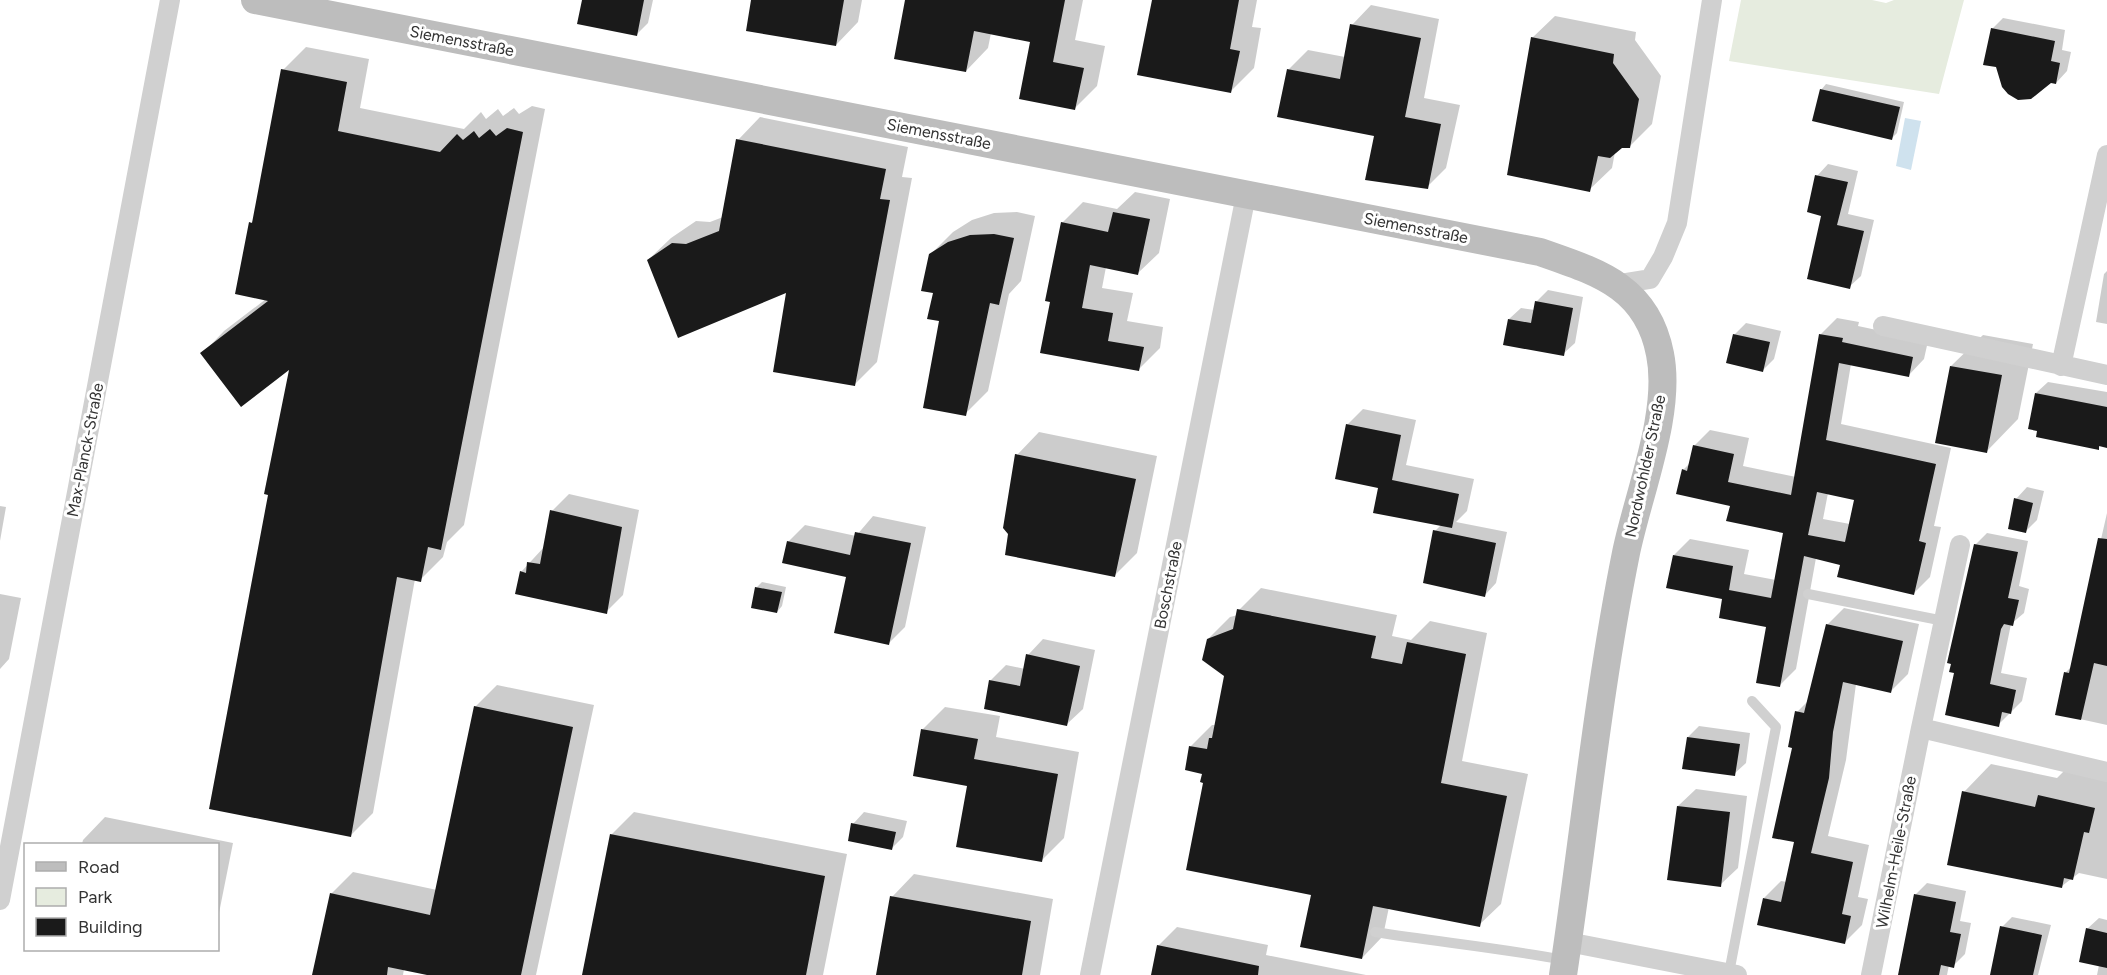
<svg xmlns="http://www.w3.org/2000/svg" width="2107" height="975" viewBox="0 0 2107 975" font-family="Figtree,sans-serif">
<rect width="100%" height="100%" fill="#fff"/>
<path fill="#e6ecdf" d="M1741 0H1872L1886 3 1894 0H1964L1939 94 1729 61Z"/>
<path fill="#cfe2ee" d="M1905 118 1921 121 1911 170 1896 166Z"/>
<path fill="#0003" fill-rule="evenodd" d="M583 0H653L648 23 637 34Z
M753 0H862L858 22 836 45Z
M906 0H1083L1075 40 1105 46 1097 86 1075 108 1032 41 991 33 988 48 966 71Z
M1153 0H1257L1252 27 1261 28 1254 68 1231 91Z
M1371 5 1439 19 1424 98 1460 105 1446 168 1427 187 1376 135 1289 69 1308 50 1345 57 1352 25Z
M1555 16 1636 32 1635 40 1661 76 1652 124 1629 147H1622L1615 152 1612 168 1589 190 1532 38Z
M2003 18 2065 30 2062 50 2071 52 2067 71 2056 83 2051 82 2035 96 2019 98 1992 29Z
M306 47 369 59 360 108 464 129 481 112 486 119 498 109 503 116 514 108 519 114 532 106 545 109 464 525 447 542 443 557 420 580 415 579 373 813 350 836 270 493 291 366 202 354 224 331 266 299 251 223 254 220 283 70Z
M1826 84 1904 102 1897 133 1892 138 1821 90Z
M760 117 908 147 902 177 912 178 877 362 855 384 788 290 648 260 671 238 696 221 710 222 723 217 738 140Z
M1828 164 1858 171 1848 214 1874 220 1861 276 1849 287 1823 215 1817 176Z
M1135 192 1170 199 1159 253 1138 273 1106 267 1102 288 1133 293 1127 321 1163 327 1160 348 1139 369 1052 300 1062 223 1083 202 1117 209Z
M1017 212 1035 216 1021 281 1009 294 988 391 965 414 941 320 930 255 953 232 972 220 994 213Z
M2107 271V324L2096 322 2104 274Z
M1548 290 1583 297 1575 343 1563 354 1509 319 1521 308 1535 310 1536 302Z
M1837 318 1859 322 1858 326 1928 341 1924 359 1908 376 1851 364 1841 424 1951 448 1934 526 1941 527 1930 577 1914 593 1842 564 1816 558 1796 669 1780 685 1768 626 1724 598 1674 555 1690 539 1749 550 1744 574 1776 580 1785 532 1731 504 1683 470 1690 463 1694 446 1710 430 1749 438 1743 466 1796 477 1821 334ZM1828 493 1856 499 1850 524 1823 519Z
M1746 323 1781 331 1774 359 1763 370 1734 335Z
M1983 335 2033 344 2018 419 1987 451 1951 366Z
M2048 382 2107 392V446L2101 445 2098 448 2036 393Z
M1363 409 1416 420 1406 465 1474 479 1467 511 1456 522 1507 532 1496 583 1485 595 1435 531 1441 525 1380 487 1347 425Z
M1039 432 1157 456 1137 553 1115 575 1010 533 1017 455Z
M2027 487 2044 491 2037 520 2026 531 2016 499Z
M569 494 639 510 623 595 606 612 521 572 545 546 552 511Z
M0 506 6 507 0 541Z
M2107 513V725L2057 714 2066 672 2072 666Z
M873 516 926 527 905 627 889 643 847 576 788 542 805 525 856 536Z
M1987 533 2028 541 2019 586 2029 589 2024 613 2011 624 2001 673 2027 678 2022 701 1998 725 1956 672 1975 545Z
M762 582 786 587 782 606 777 612 757 587Z
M1261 588 1397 615 1392 636 1411 640 1430 621 1487 633 1462 761 1528 774 1501 904 1479 925 1389 907 1383 936 1362 958 1312 894 1205 782 1204 773 1191 746 1212 725H1216L1226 676 1208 639 1230 617 1238 615 1239 610Z
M0 594 21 598 9 659 0 669Z
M1844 608 1919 624 1908 674 1891 691 1856 684 1846 760 1828 836 1869 845 1858 897 1868 899 1862 925 1845 942 1764 898 1781 881 1787 882 1795 841 1794 747 1797 712 1809 700 1827 625Z
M1043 639 1095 650 1083 709 1067 724 990 681 1006 665 1025 669 1028 655Z
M497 685 594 705 536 975H434L404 969 403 975H314L331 894 353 872 437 890 475 707Z
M945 707 1000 716 996 737 1079 752 1064 838 1041 861 969 785 923 729Z
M1699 726 1750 733 1746 763 1734 774 1688 737Z
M1991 764 2057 778 2067 768 2107 777V879L2079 873 2062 886 1964 792Z
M1696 789 1747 796 1738 868 1720 885 1678 806Z
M634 812 847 854 823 975H584L611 835Z
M864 812 907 821 903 837 892 848 853 824Z
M105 817 233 843 218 918V844H82L83 840Z
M914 874 1053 899 1040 975H878L892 897Z
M1927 883 1966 891 1960 921 1971 923 1965 954 1953 966 1949 965 1947 975H1900L1916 894Z
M2012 917 2051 925 2038 975H1992L2002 927Z
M2099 918 2107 920V975H2097L2099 965 2087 929Z
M1177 927 1268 945 1266 955 1366 975H1152L1158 946Z"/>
<path fill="#1a1a1a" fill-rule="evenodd" d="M582 0H644L637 36 577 24Z
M751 0H844L836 46 746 31Z
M905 0H1065L1053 62 1084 68 1075 110 1019 99 1030 42 974 31 966 72 894 59Z
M1152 0H1239L1230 49 1240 51 1231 93 1137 75Z
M1350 24 1421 38 1405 117 1441 124 1428 189 1365 180 1374 136 1277 117 1287 69 1340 79Z
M1991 28 2055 41 2051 61 2060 63 2056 84 2051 83 2031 99 2018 100 2008 94 2002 87 1996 67 1983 65Z
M1531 37 1614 54 1613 63 1639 99 1630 148H1622L1610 158 1598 156 1590 192 1507 175Z
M281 69 347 82 338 131 440 152 457 134 463 140 474 131 479 138 490 129 496 136 507 128 523 132 441 550 428 547 421 582 397 577 351 837 209 809 268 495 264 494 289 370 241 407 200 353 268 301 235 294 249 222 252 223Z
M1820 89 1900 107 1892 140 1812 121Z
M736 139 886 169 880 199 890 200 855 386 773 372 786 293 678 338 647 260 672 243 686 244 719 231Z
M1815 175 1848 182 1837 225 1864 231 1850 289 1807 279 1821 216 1807 212Z
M1113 212 1150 219 1138 275 1090 265 1082 308 1113 313 1108 341 1144 347 1139 371 1040 353 1050 302 1045 301 1061 222 1108 232Z
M994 234 1014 238 999 305 990 303 966 416 923 408 939 321 927 319 933 293 921 291 929 254 948 242 970 235Z
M1535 301 1573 308 1564 356 1503 345 1508 319 1531 323Z
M1733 334 1770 342 1763 372 1726 363Z
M1819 334 1843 338 1842 342 1913 357 1909 377 1839 363 1826 440 1936 464 1919 541 1926 543 1914 595 1837 577 1840 565 1804 556 1780 687 1756 683 1766 627 1719 618 1722 599 1666 588 1673 555 1733 566 1729 590 1771 598 1783 533 1726 521 1730 506 1676 494 1682 469 1687 471 1693 445 1734 454 1728 482 1791 495ZM1817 492 1854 500 1845 542 1808 535Z
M1950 366 2002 375 1987 453 1935 443Z
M2035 393 2107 407V448L2099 446V450L2036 437 2037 431 2028 429Z
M1346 424 1401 435 1392 480 1459 494 1452 528 1373 513 1378 488 1335 479Z
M1015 454 1136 479 1115 577 1005 555 1008 534 1003 528Z
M2014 498 2033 503 2026 533 2008 529Z
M550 510 622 527 607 614 515 594 520 571 526 573 527 562 540 564Z
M1433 530 1496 543 1485 597 1423 583Z
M855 532 911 543 889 645 834 633 846 577 782 563 787 541 850 555Z
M2098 538 2107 539V666L2094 663 2081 720 2055 715 2064 672 2069 673Z
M1974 544 2018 552 2008 598 2019 600 2013 626 2004 624 2001 629 1990 684 2016 690 2011 714 2002 712 1999 727 1945 715 1954 673 1949 672 1951 664 1947 663Z
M755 587 782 592 777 613 751 608Z
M1237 609 1376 636 1371 658 1402 664 1407 642 1466 654 1441 783 1507 796 1480 927 1373 906 1362 959 1300 947 1311 895 1186 870 1203 783 1200 782 1202 774 1185 770 1189 746 1207 749 1209 738H1212L1224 676 1202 660 1207 639 1233 629Z
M1826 624 1903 641 1891 693 1843 682 1833 732 1829 778 1811 853 1853 862 1842 914 1851 916 1845 944 1757 925 1763 898 1781 902 1794 842 1772 838 1792 748 1788 747 1795 711 1804 713Z
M1026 654 1080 666 1067 726 984 709 989 680 1020 686Z
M474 706 573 727 521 975H427L388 967 387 975H312L330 893 430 915Z
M921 729 978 739 974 759 1058 774 1042 862 956 847 967 786 913 776Z
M1687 737 1740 744 1735 776 1682 769Z
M1962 791 2035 807 2038 795 2095 808 2089 833 2084 832 2073 880 2064 878 2062 888 1947 865Z
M1677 806 1730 812 1721 887 1667 880Z
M851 823 896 832 892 850 848 841Z
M610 834 825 876 806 975H582Z
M1914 894 1956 902 1950 932 1961 934 1954 968 1941 965 1939 975H1898Z
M890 896 1031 921 1022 975H876Z
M2000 926 2042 935 2033 975H1990Z
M2086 928 2107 933V968L2079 962Z
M1157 945 1259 966 1258 975H1151Z"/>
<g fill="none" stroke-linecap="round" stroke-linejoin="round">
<path stroke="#d0d0d0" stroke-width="10" d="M1808 594 1944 621
M1375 932C1438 942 1501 948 1564 960
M1729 973 1776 727 1752 701"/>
<path stroke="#d0d0d0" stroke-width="20" d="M1619 284 1650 279 1663 257 1677 223 1712 0
M1883 326 2107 375
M2061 366 2107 155
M1921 728 1960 545
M0 900 170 0
M1568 942 1737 975
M1090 975 1246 195
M1871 975 1921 728 2107 772"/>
<path stroke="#bdbdbd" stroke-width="28" d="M255 0 1540 252C1597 272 1647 286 1660 354 1672 413 1638 494 1626 553 1598 692 1584 835 1563 975"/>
</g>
<g text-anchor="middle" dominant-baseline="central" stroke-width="6" stroke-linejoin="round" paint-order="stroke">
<g font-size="16" fill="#333" stroke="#fff">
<text transform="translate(462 41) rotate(11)">Siemensstraße</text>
<text transform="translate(939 134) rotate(11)">Siemensstraße</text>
<text transform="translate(1416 228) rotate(11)">Siemensstraße</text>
<text transform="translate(85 450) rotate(-79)">Max-Planck-Straße</text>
<text transform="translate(1645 466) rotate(-78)">Nordwohlder Straße</text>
<text transform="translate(1168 585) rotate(-79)">Boschstraße</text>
<text transform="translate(1896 852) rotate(-79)">Wilhelm-Heile-Straße</text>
</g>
</g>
<rect x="24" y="843" width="195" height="108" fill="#ffffff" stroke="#adadad" stroke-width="1.5"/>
<rect x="36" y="862" width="30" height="9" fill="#bdbdbd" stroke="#adadad" stroke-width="1.5"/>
<text x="78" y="873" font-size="18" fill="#333333">Road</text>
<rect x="36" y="888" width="30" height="18" fill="#e6ecdf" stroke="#adadad" stroke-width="1.5"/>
<text x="78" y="903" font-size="18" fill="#333333">Park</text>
<rect x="36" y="918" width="30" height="18" fill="#1a1a1a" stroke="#adadad" stroke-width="1.5"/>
<text x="78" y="933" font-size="18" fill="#333333">Building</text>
</svg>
